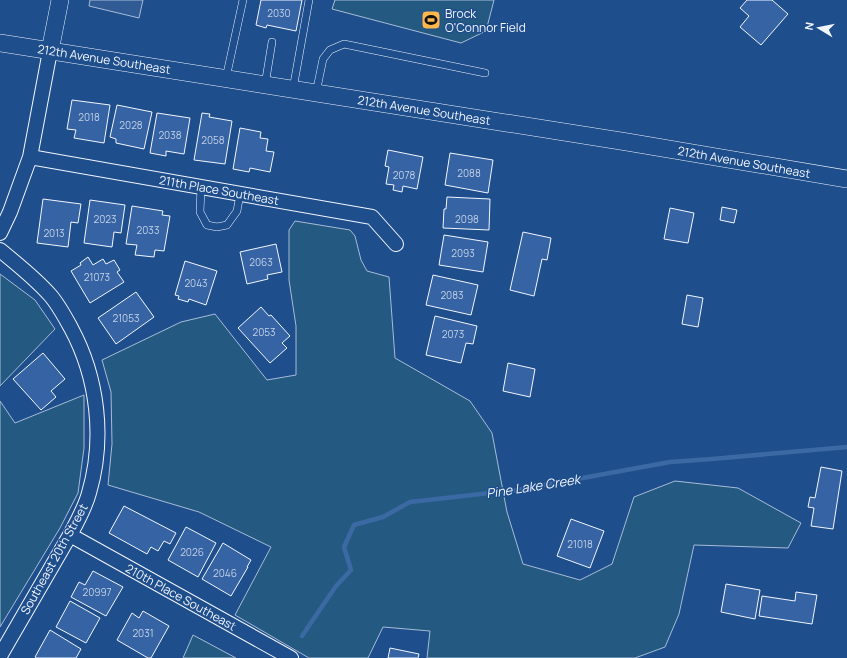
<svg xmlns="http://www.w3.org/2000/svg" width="847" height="658" viewBox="0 0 847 658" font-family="Manrope,sans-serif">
<rect width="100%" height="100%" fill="#1f4e8c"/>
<path fill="#245a82" stroke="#a8bbd7" d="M335 0H494L486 31 461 43 332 9Z
M295 221 350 230 355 236 361 260 367 271 389 277 395 358 470 401 492 433 507 512 523 564 580 580 612 564 634 497 675 481 738 488 801 523 788 548 694 545 679 614 665 647 635 658H427L430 631 383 627 368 658H309L235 615 271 547 199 512 108 485 112 444 111 392 102 360 181 322 215 314 267 380 296 375V326L289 280V230Z
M0 274 35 300 55 329 0 386Z
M84 395V448L78 493 60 528 0 627V401L15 423Z
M193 635 236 658H183Z"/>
<path fill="#305b95" stroke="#a8bbd7" d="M90 0H143L139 18 89 6Z"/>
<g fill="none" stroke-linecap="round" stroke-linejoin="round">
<path stroke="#3b69a3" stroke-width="4.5" d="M302 636 336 586 351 570 344 547 354 525 383 517 410 502 517 490 670 462 712 459 847 447"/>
</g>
<path fill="#3563a3" stroke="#f2f6ff" d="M261 0H302L296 31 267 25 266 28 256 25Z
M747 0H772L788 14 761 45 740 27 749 16 740 8Z
M72 100 110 105 104 143 74 138 76 130 67 129Z
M117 105 152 112 144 149 116 143V139L110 137Z
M157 113 190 118 184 154 166 151V156L150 153Z
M202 113 210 114 209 117 232 121 225 164 194 160Z
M240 128 261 132 260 138 268 139 266 151 274 152 270 172 250 168 249 172 233 169Z
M388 150 423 157 417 189 403 186 402 192 393 190 394 185 386 184 389 167 385 166Z
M450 153 493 160 488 193 445 185Z
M447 197 490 199 489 230 443 228 444 209H446Z
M43 199 81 204 78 223 71 222 68 247 37 243Z
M90 200 125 205 121 233 114 232 112 247 84 243Z
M132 206 163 211 162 215 170 216 164 251 155 250 154 257 135 255 137 245 126 244Z
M722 207 737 210 734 223 720 220Z
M670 208 694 213 688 243 664 239Z
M523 232 551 238 547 260 542 259 534 296 510 290Z
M444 235 488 242 483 272 439 265Z
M276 244 282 272 267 275 268 279 247 284 240 252Z
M88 257 93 265 103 259 106 264 114 260 120 270 117 272 124 282 90 303 71 271 81 265 80 263Z
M185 261 217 271 206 305 189 299 188 302 178 299 179 296 175 295Z
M433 275 478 285 471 315 426 305Z
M136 292 154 317 116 344 98 318Z
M687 295 703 298 698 327 682 324Z
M261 307 269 316 271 315 290 336 282 343 287 348 270 363 238 328Z
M435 316 477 326 473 344 466 343 461 363 426 355Z
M43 353 65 379 51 391 56 397 41 410 13 379Z
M508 363 535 369 530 397 503 391Z
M821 467 842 471 833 529 811 526 814 508 808 507 810 497 815 498Z
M124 506 176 533 170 544 164 541 158 551 151 547 147 554 109 533Z
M571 519 604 531 590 568 557 556Z
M186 527 216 543 198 577 168 560Z
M223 543 251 560 247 567H248L231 596 202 579Z
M93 571 123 587 106 616 71 597 79 582 85 585Z
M726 584 760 590 755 619 721 612Z
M796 592 817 595 812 624 759 616 762 596 795 601Z
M70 601 100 618 86 643 56 627Z
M143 611 169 626 151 658H148L117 640 132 613 139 618Z
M50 630 81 649 76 658H37L35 657Z
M390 648 419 654 418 658H388Z"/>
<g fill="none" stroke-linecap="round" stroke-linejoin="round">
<defs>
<path id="service" d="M226 78 243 0
M265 85 272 42
M293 89 309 0
M316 93 323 59 330 50 344 44 485 73
M201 187 200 212 207 225 217 227 227 225 237 211 240 194"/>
<path id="minor" d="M30 157 372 217 396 244
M0 233 10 212 30 157 50 51
M0 250C17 264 35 278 50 295 58 304 65 317 71 328 98 378 105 439 89 493 85 508 77 522 70 535L0 656
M70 535 291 658"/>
<path id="tertiary" d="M0 43 627 142 847 179
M50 51 60 0"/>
</defs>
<use href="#service" stroke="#f2f6ff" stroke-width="8"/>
<use href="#minor" stroke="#f2f6ff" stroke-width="16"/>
<use href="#tertiary" stroke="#f2f6ff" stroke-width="18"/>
<use href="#service" stroke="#1f4e8c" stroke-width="7"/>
<use href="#minor" stroke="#1f4e8c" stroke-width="14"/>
<use href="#tertiary" stroke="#1f4e8c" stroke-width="17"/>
</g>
<defs>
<symbol id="stadium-square" viewBox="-11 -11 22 22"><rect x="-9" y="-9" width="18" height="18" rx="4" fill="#ffb74d" stroke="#1f4e8c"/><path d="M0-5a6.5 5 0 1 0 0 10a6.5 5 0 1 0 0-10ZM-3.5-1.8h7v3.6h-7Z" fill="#111"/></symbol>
</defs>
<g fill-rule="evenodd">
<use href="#stadium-square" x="420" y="9" width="22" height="22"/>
</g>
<g text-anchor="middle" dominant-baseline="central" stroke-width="3" stroke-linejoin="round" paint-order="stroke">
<g font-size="10" fill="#c3d1e8">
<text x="279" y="13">2030</text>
<text x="89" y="117">2018</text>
<text x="131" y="125">2028</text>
<text x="170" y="135">2038</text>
<text x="213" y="140">2058</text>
<text x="469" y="173">2088</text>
<text x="404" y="175">2078</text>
<text x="105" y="219">2023</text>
<text x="467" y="219">2098</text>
<text x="148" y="230">2033</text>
<text x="54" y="233">2013</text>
<text x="463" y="253">2093</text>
<text x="261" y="262">2063</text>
<text x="97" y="277">21073</text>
<text x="196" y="283">2043</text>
<text x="452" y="295">2083</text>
<text x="126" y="318">21053</text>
<text x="264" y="332">2053</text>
<text x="453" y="334">2073</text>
<text x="580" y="544">21018</text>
<text x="192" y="552">2026</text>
<text x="225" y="573">2046</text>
<text x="97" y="592">20997</text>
<text x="143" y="633">2031</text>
</g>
<g font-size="12" fill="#f2f6ff" stroke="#1f4e8c" text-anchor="start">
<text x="445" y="13">Brock<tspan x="445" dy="14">O'Connor Field</tspan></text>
</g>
<g font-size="12" fill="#f2f6ff" stroke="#1f4e8c">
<text transform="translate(104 59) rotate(9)">212th Avenue Southeast</text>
<text transform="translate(424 110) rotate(9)">212th Avenue Southeast</text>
<text transform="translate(744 162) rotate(10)">212th Avenue Southeast</text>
<text transform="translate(219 190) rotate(10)">211th Place Southeast</text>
<text transform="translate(54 559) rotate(-61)">Southeast 20th Street</text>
<text transform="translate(181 597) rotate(29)">210th Place Southeast</text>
</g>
<g font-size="13" font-style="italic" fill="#f2f6ff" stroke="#1f4e8c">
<text transform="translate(533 486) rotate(-9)">Pine Lake Creek</text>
</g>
</g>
<g transform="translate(819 28) rotate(280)" stroke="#1f4e8c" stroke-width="3" paint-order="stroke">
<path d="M0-3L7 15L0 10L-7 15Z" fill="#f2f6ff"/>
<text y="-6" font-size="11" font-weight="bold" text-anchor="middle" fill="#f2f6ff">N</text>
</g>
</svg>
